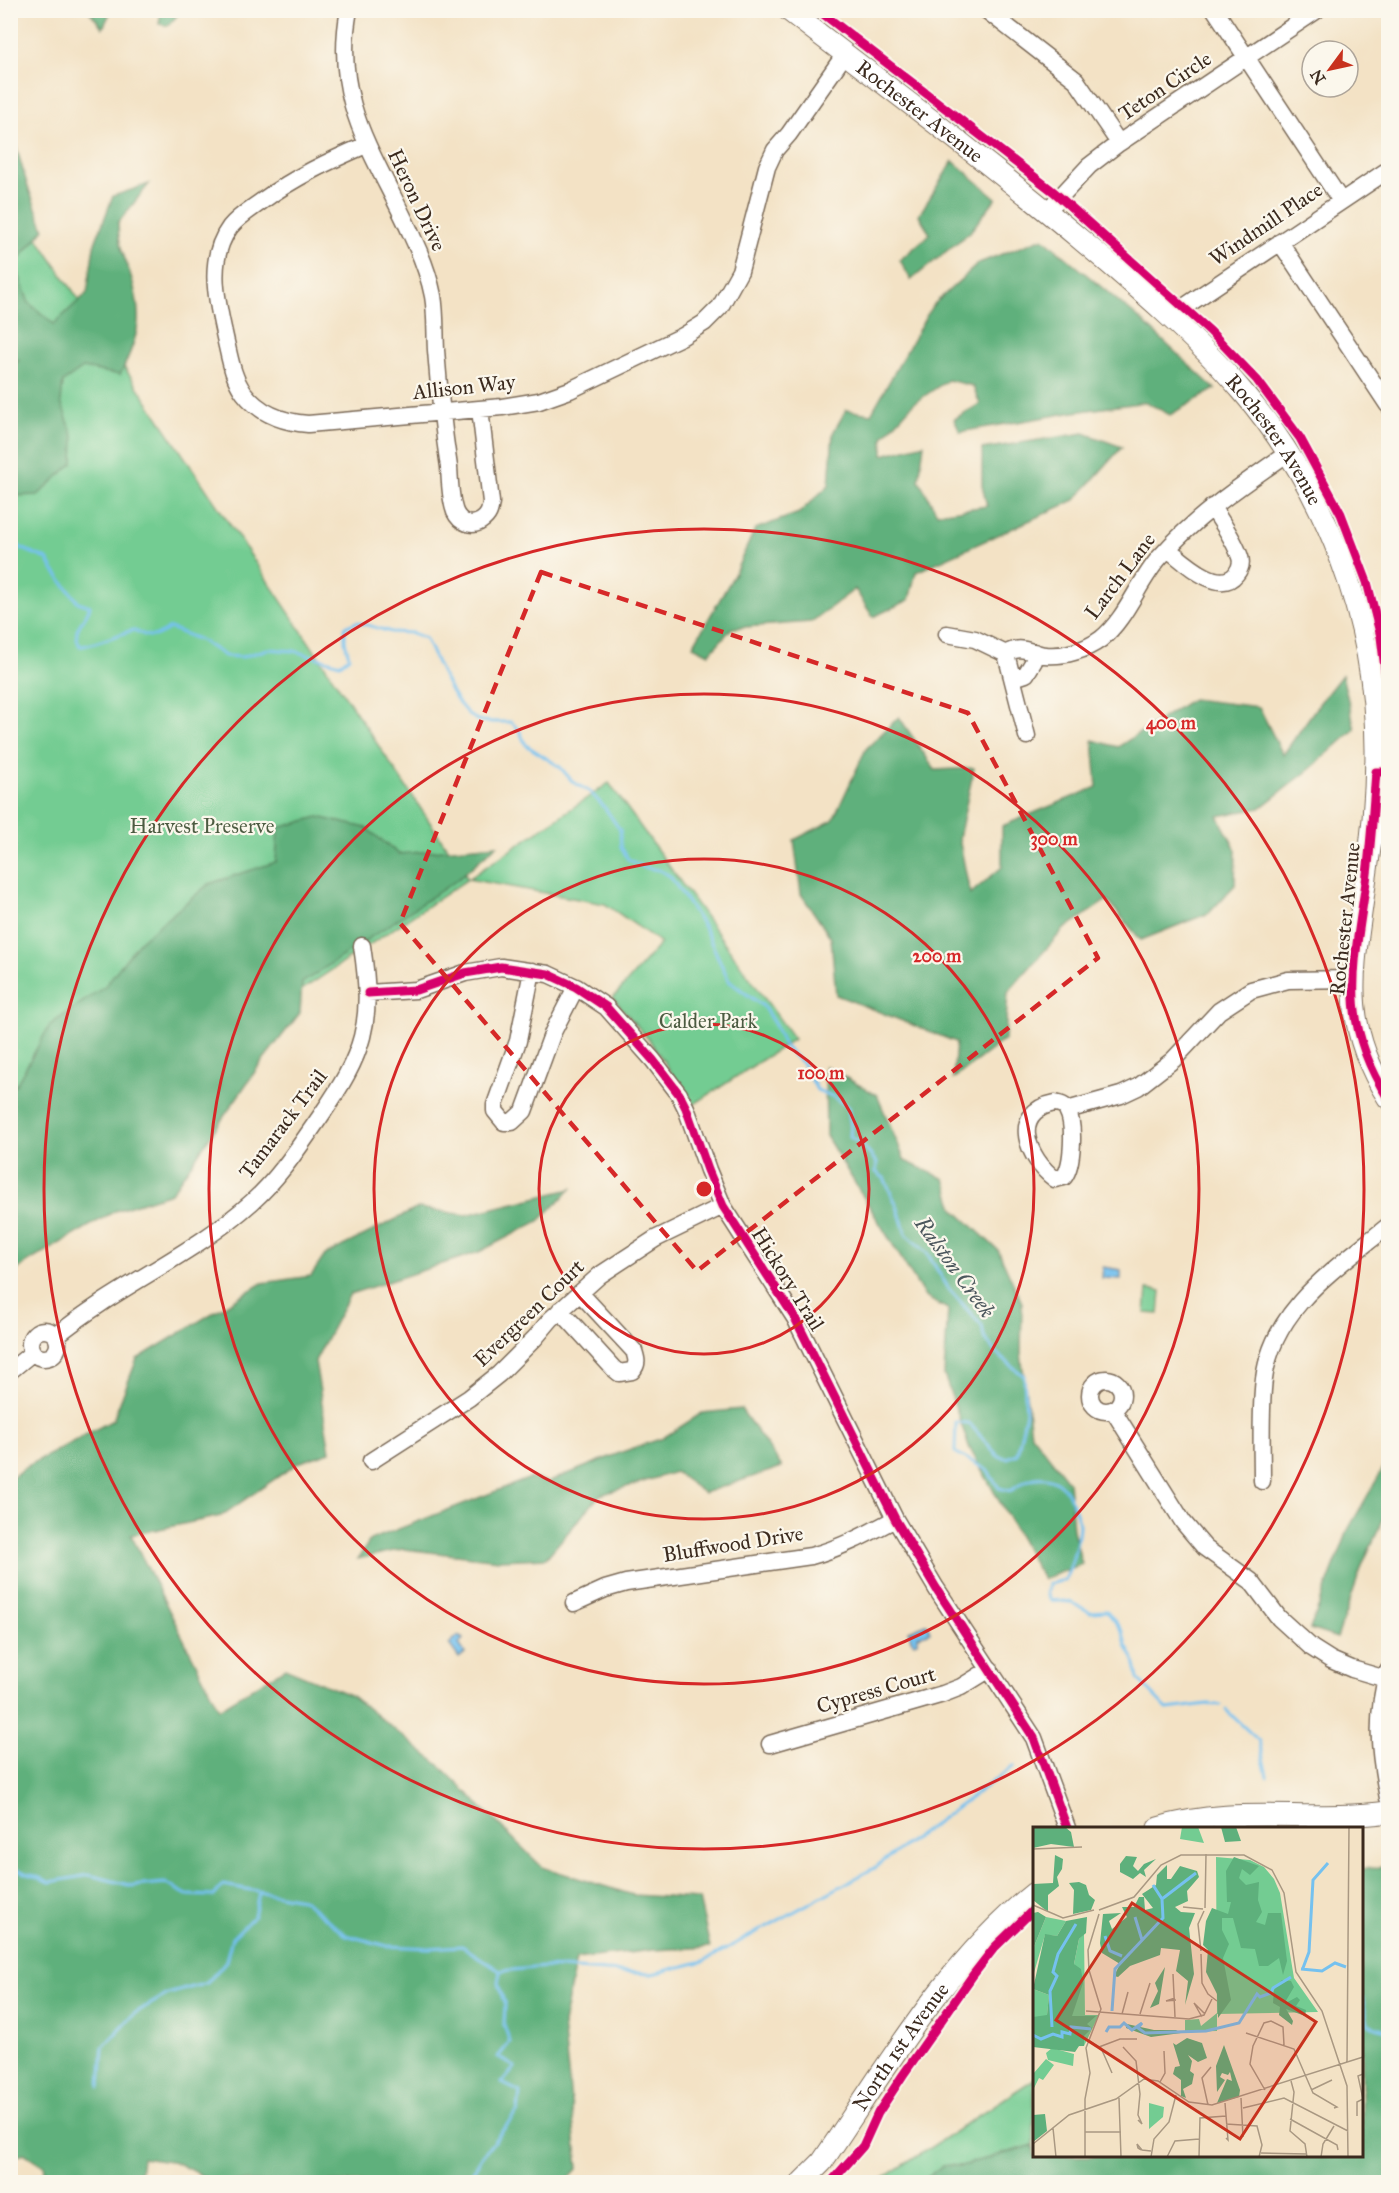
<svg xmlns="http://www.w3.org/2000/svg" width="1399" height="2193" viewBox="0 0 1399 2193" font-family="'IM FELL Great Primer',serif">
<rect width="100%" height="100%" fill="#fbf7ec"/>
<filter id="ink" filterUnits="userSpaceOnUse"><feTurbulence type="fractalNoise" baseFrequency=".0167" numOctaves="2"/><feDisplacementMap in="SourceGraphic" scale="12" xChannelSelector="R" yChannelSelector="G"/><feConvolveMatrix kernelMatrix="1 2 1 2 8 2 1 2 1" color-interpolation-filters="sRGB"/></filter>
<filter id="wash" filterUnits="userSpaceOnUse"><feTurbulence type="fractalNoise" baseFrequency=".008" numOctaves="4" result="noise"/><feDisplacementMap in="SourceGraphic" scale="24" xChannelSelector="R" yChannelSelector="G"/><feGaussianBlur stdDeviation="1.35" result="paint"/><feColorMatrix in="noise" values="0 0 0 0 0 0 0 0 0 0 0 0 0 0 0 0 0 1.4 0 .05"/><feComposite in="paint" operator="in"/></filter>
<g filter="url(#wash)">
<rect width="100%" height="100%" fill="#f3e2c5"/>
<path fill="#73cc92" stroke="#577b58" stroke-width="1.5" d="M10 197 468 879 609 783 794 1039 693 1105 650 1041 613 998 661 943 605 904 468 879 11 1184Z
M1147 1289 1161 1291 1159 1314 1145 1313Z
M1034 2079V2145L961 2166 943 2165 922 2182H878Z"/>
<path fill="#5eb07c" stroke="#4c6d4d" stroke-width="1.5" d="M89 11H111L103 28Z
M161 11V10L181 11 168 26 159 24Z
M11 130 28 187 44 229 15 264 29 303 54 324 87 293 94 246 113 196 149 184 118 223C118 244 123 253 130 273 144 317 140 334 120 375L83 368 63 382 61 402 74 438 73 463 38 495 11 496V370L19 360 10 357Z
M953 161 996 198 970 232 911 280 900 260 930 234 919 215Z
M1043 238 1142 321 1215 389 1170 415 1146 402 1074 412 960 432 954 419 980 404 973 386 948 380 914 403 883 437V455L924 444 919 480 937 513 987 506 982 486V449L1084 433 1122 447 1075 500 916 572 909 600 873 617 855 589 811 622 732 628 709 654 693 646 734 575 755 529 799 513 829 485 833 433 846 410 871 414 932 306 979 263Z
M1342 675 1355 729 1309 770 1260 808 1218 816 1236 850 1235 885 1209 913 1141 940 1107 900 1063 930 1008 992 1005 1039 953 1079 956 1042 836 995 831 938 801 894 794 840 833 820 866 749 899 717 935 770 974 768 959 838 970 894 1002 867V826L1097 787 1093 740 1118 747 1192 699 1259 707 1283 755 1318 705Z
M318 817 366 828 399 854 497 845 457 880 302 983 300 1013 263 1060 171 1193 115 1211 26 1263 11 1275V1089L17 1083 50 1025 105 986 140 941 209 884 276 862 278 828Z
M825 1066 877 1095 905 1161 945 1179 954 1209 998 1250 1022 1303 1021 1353 1031 1434 1069 1482 1073 1530 1082 1564 1043 1579 970 1449 944 1375 948 1309 925 1297 826 1136Z
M571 1189 539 1221 479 1252 350 1294 315 1361 330 1452 298 1463 221 1516 131 1535 219 1709 285 1668 352 1696 439 1765 542 1867 633 1895 699 1899 710 1947 653 1950 576 1959 563 2024 578 2168 565 2182H214L177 2163 142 2158 139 2182H42L44 2166 24 2153 10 2159 11 1478 26 1467 113 1420 137 1359 262 1283 311 1276 325 1255 418 1208 466 1215Z
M741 1409 782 1467 704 1493 675 1472 600 1495 546 1558 499 1560 403 1549 358 1559 370 1540 530 1478 548 1482 622 1452 663 1438 702 1413Z
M1388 1460V1509L1363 1563 1337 1638 1310 1629 1349 1528Z
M1388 1863V2182H922L943 2165 961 2166 1034 2145V2156H1362V1869L1376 1868Z"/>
<path fill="#75c1ef" stroke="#587686" stroke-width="1.5" d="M1103 1267 1121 1270V1279L1102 1278Z
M926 1624 928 1625 930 1632 918 1636 917 1642 914 1643 911 1640 909 1631Z
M458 1636 463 1639 459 1644 465 1653 459 1658 449 1644Z"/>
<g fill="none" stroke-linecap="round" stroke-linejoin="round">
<path stroke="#75c1ef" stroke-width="3" d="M10 535 21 548 47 559 54 571 78 602 90 606C85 623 70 627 80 646 89 647 121 633 134 630 150 639 155 638 170 628L200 640 225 656 242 657 268 649 294 651 340 664 349 657 345 641V627L357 622 391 632 412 633 425 638C436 658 455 712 478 720 488 723 500 722 511 722L519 730 526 745 560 767 573 782 590 792 605 808 620 830 621 847 628 859 643 867 659 870 670 876 704 927 729 981 763 1006 775 1025 784 1046 803 1064 817 1090 832 1096 848 1107 851 1127 850 1137 862 1145 877 1163 876 1172 884 1178 897 1206 906 1234 927 1253 949 1289 982 1326 984 1337 996 1353 1024 1376 1026 1413 1017 1454 1007 1458 998 1456 969 1423 956 1422 955 1452 987 1470 999 1488 1011 1491C1036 1470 1061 1473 1073 1505 1075 1510 1078 1516 1079 1522 1079 1539 1072 1565 1065 1580L1049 1584 1046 1593 1050 1600 1071 1602 1090 1612 1107 1611 1123 1632 1126 1646 1134 1660 1138 1679 1167 1709 1208 1704 1221 1705
M1226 1710 1259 1741 1267 1776
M10 1867 50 1882 89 1875 133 1886 165 1883 187 1895 214 1896 223 1885 302 1899 346 1935 387 1946 429 1948 462 1946 500 1971 545 1967 652 1974 704 1961 874 1868 1014 1766
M1362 1997 1368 2024 1388 2031
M100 2087 103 2047 135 2013 168 1994 207 1983 226 1961 232 1938 254 1916 259 1892
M467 2182 483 2155 518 2111 520 2092 502 2083 515 2067 498 2057 510 2042 504 2025 505 2006 498 1983 500 1971"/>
</g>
</g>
<g filter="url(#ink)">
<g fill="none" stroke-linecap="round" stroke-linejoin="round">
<defs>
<path id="minor" d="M349 10C331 103 377 157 412 236 421 255 429 275 433 296 436 313 435 333 436 350 439 390 443 428 449 467 450 481 450 499 455 512 460 523 472 527 481 521 489 516 490 510 491 502L480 409
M986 10 1076 80 1119 143
M1215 10 1341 201
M366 145C329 161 295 177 262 201 251 209 238 217 230 227 205 261 218 305 226 342 230 359 233 378 244 393 260 414 282 422 308 424L502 407 539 401 570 390 683 336 704 323 720 307 740 271 767 167 775 150 789 134 845 54
M1047 211 1089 166 1119 143 1317 10
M1280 242 1388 405
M1172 320 1184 307 1388 170
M1168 549C1182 560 1219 596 1236 574 1240 569 1242 563 1240 557 1234 539 1222 523 1212 507
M947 634 975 639 1006 654C1021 644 1029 653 1045 655 1064 657 1086 650 1101 639 1127 618 1138 582 1160 557 1197 515 1242 485 1288 453
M1006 654 1027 736
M1011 674 1020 676 1026 674 1034 661V652
M532 971 518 1041 495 1105V1111L504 1122H512L524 1111 553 1032 576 987
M368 993 416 990 465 973 501 967 548 974 576 987 606 1007 653 1060 679 1094 686 1108 708 1170 723 1206 795 1318 895 1519 936 1588 1034 1738 1067 1828
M1055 1103C1060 1104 1065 1105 1067 1110 1075 1124 1073 1165 1064 1177L1055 1179C1028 1159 1008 1112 1055 1103Z
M1067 1110 1121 1095 1138 1087 1173 1060 1219 1011 1251 990 1288 980 1353 979
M560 1310 613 1368 619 1373 632 1371C638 1364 637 1360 634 1351L580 1293
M30 1344a14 14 0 1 1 28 0a14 14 0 1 1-28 0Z
M56 1336C117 1286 193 1255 252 1202 279 1178 299 1147 320 1117 364 1053 374 1024 362 946
M10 1371 32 1353
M1090 1395a16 16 0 1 1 32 0a16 16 0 1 1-32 0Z
M1113 1410 1183 1522 1205 1548 1251 1581 1279 1618 1312 1648 1331 1660 1352 1669 1386 1679
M371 1461 469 1398 499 1374 535 1338 551 1319 600 1275 655 1239 723 1206
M1262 1481C1262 1448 1260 1412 1264 1379 1273 1307 1337 1268 1388 1226
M574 1603 605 1589 626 1583 811 1556C841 1548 867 1534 895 1519
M1388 1671C1375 1717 1379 1752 1388 1798
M770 1744 943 1694 961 1687 990 1669"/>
<g id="major">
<path id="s1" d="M788 10C886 86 985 159 1080 239 1136 286 1194 335 1242 391 1326 489 1376 620 1376 750 1376 795 1372 840 1365 884 1354 970 1339 1020 1388 1098"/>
<path d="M1158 1828C1235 1804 1311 1823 1388 1812"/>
<path id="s2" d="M802 2182 822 2162C885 2070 946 1963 1034 1893"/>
</g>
</defs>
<use href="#minor" stroke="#7b6a58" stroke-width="19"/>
<use href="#major" stroke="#7b6a58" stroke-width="23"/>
<use href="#minor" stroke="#fff" stroke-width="16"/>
<use href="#major" stroke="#fff" stroke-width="21"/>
<defs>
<path id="cycleway" d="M818 10 1054 192 1210 331 1257 380 1300 438 1341 514 1367 582 1381 637 1388 693
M1388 772H1376C1373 809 1371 845 1366 882 1354 968 1338 1019 1388 1098
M368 993 416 990 465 973 501 967 548 974 576 987 606 1007 653 1060 679 1094 686 1108 708 1170 723 1206 795 1318 895 1519 936 1588 1034 1738 1067 1828
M831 2182 863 2146 878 2113 903 2075 973 1975 994 1948 1034 1909"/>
</defs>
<use href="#cycleway" stroke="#fbf7ec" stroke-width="13"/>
<use href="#cycleway" stroke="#d6006c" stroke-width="9"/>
</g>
</g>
<path fill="none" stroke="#d62828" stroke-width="4.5" stroke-dasharray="12 8" stroke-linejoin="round" d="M541 572 968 713 1098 958 697 1271 400 923Z"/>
<g fill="none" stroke="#d62828" stroke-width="3">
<circle cx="704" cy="1189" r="165"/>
<circle cx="704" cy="1189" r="330"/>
<circle cx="704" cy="1189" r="495"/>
<circle cx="704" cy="1189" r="660"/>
</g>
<g text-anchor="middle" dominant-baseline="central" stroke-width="4.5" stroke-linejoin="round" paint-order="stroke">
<g font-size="21" fill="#3b2a1e" stroke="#fbf7ec">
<text transform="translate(1165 86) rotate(-34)">Teton Circle</text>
<text stroke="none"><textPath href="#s1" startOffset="166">Rochester Avenue</textPath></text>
<text transform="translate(417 200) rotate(65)">Heron Drive</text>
<text transform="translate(1266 224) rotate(-34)">Windmill Place</text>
<text transform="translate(464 387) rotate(-6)">Allison Way</text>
<text stroke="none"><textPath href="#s1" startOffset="652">Rochester Avenue</textPath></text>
<text transform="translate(1120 576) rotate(-53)">Larch Lane</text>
<text transform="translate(1345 919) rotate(-84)">Rochester Avenue</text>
<text transform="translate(283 1124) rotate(-53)">Tamarack Trail</text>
<text transform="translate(788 1279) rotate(58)">Hickory Trail</text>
<text transform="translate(529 1313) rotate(-44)">Evergreen Court</text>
<text transform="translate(733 1544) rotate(-9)">Bluffwood Drive</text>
<text transform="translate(876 1690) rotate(-16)">Cypress Court</text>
<text stroke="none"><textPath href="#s2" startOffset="168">North 1st Avenue</textPath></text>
</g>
<g font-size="21" fill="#4c5b41" stroke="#fbf7ec">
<text x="202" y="826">Harvest Preserve</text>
<text x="708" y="1021">Calder Park</text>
</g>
<g font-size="22" font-style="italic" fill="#4c575d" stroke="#fbf7ec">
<text transform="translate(955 1267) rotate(54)">Ralston Creek</text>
</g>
</g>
<g transform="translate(1033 1827)">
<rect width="330" height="330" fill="#f3e2c5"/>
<path d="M149 0H165L171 16 147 12ZM183 30 217 33 231 40 241 52 247 66 261 151 285 185 184 187V204L152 205V193L166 192 168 199 184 186ZM13 90 33 94 24 109 12 108 0 149V122ZM51 107 52 188H66L51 219 0 220V162L16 168 14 189 49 158 41 137 46 112ZM19 221 41 227 40 239 15 233 13 226ZM13 232 21 238 10 253 6 251 0 263V247ZM116 276 131 280 130 290 116 302Z" fill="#73cc92"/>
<path d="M0 0H32L38 5 41 20 18 17 0 21ZM188 0H203L208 14 192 15ZM22 28 30 32 29 42 24 50 26 59 15 68V85L0 73V57L20 56ZM93 29 104 30 100 39 105 44 111 37 123 32 111 43 113 50 107 46 100 52 87 45V37ZM201 30 226 39 217 48 209 42 206 51 213 58 226 55 225 73 229 85 223 95 232 98 235 86H248L254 134 250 148 246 131 235 139H226L222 122 208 121 200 91H189V103L196 117 190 131 198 173 185 191 184 167 173 145 175 123 170 118 173 94 179 81 195 87 198 75H194L193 44ZM134 38V52H138L147 39 164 44 166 50 154 64 155 74 142 80 148 85 162 86 156 101 161 147 152 178 155 154 143 144 147 123 128 121 127 128 97 139 85 150 81 149 87 137 69 126 67 116 70 87 88 86 76 94 79 102 94 90 89 80H101L106 70H111L112 83 120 81 109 67 123 58 124 48ZM46 55 53 58 56 68 62 73 58 83 40 87 41 63 36 56ZM5 85 13 90 0 122V86ZM54 90 53 106 46 112 41 137 48 142 50 156 39 189H63L54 197 59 201 51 209V219H46L42 225 0 220V190L14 188 16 168 0 162 12 107 24 109 33 94ZM132 140 126 177 117 181 125 164 122 156ZM249 153 258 154 261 160 251 177 264 170 267 173 263 179 273 183 272 189 253 182 260 194 259 198 246 188 247 180 240 176 241 163ZM94 197 121 203H143L148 206 118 210 93 201ZM154 211 169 216 174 231 165 235 155 228 159 234 157 244 161 247 159 257 150 262 153 271 148 269V253L140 247 142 240 147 239 140 216 143 218ZM191 218 207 263 206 270 184 276 194 252 199 254 197 245 195 248 189 246 187 250 192 253 184 265 183 239ZM12 287 14 304 0 315V288Z" fill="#5eb07c"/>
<path fill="none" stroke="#75c1ef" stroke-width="3" d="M129 72 163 46M102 90 109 113M72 109 77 124 89 129M270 141 276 125 280 53 295 36M268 142 289 144 302 136 313 140M79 184 82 142 130 91 129 72 120 58M19 200 17 164 24 149 20 145 25 127 43 97M73 205 76 200H87L91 196 99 203 109 196 105 201 112 206 173 204 206 196 224 167 227 170 238 166 240 161 258 150M0 208 8 212 20 207 29 210V205L37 207 38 200 58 202"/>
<path fill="none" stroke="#a99882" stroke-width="1.5" d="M0 22 49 20M0 78 30 91 61 83M150 80 170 82M172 81 173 27M66 83 101 70 128 38 148 28H211L239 43 251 66 263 145 289 184 314 259 315 330M168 124 165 97 171 84M168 127 169 156 175 167 184 174M140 147 142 190M142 171 133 174 143 173M53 184 156 192 171 188 179 172M89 187 95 165M107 187 117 156M169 190 161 176 172 187M213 206 261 222 280 266 304 280 301 281M55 213 68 221 79 246M66 220 87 212H104M90 220 103 234 107 267 105 288 109 297 105 293M314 235 316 0M258 254 261 265 257 304 272 317 274 330M127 255 132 246 131 224M232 263 217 237 220 219 231 196 238 194 250 200 251 218M278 263 299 253M86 271 88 330M208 271 210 310M192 276 195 313 193 311M175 278 169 251 178 240M210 281 251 271 315 304M324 289V275L330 272 325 249 330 247M257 292 304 318 305 323M193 297 224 299 229 318 226 330M20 301 23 330M52 305H88M0 317 36 288 83 272 111 252 125 254 156 275 179 278 330 230M108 323 105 321 104 317 109 323 118 324M228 326 274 327M52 330V272L57 246 53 221 68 182 56 143 55 123 66 87M118 330 121 312 136 295 143 268M134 330 142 314 166 312M166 330 167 291 193 289M288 330 290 317 301 299"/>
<path fill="#c8321e" fill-opacity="0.15" stroke="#c8321e" stroke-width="3" d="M99 76 283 195 207 312 23 193Z"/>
<rect width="330" height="330" fill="none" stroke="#3b2a1e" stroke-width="3"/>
</g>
<circle cx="704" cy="1189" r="9" fill="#d62828" stroke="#fbf7ec" stroke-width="3"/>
<g font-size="18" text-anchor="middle" font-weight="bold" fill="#d62828" stroke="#fbf7ec" stroke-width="4.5" stroke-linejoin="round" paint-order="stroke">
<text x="1171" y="729">400 m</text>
<text x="1054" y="845">300 m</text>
<text x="937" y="962">200 m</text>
<text x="821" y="1079">100 m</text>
</g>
<rect width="1399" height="2193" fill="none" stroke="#fbf7ec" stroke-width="36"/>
<g transform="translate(1330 69) rotate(237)"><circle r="28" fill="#fbf7ec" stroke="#aea59a" stroke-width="1.5"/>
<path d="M0-4.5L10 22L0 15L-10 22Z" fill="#c8321e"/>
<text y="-9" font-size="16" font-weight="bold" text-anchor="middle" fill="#3b2a1e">N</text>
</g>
</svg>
